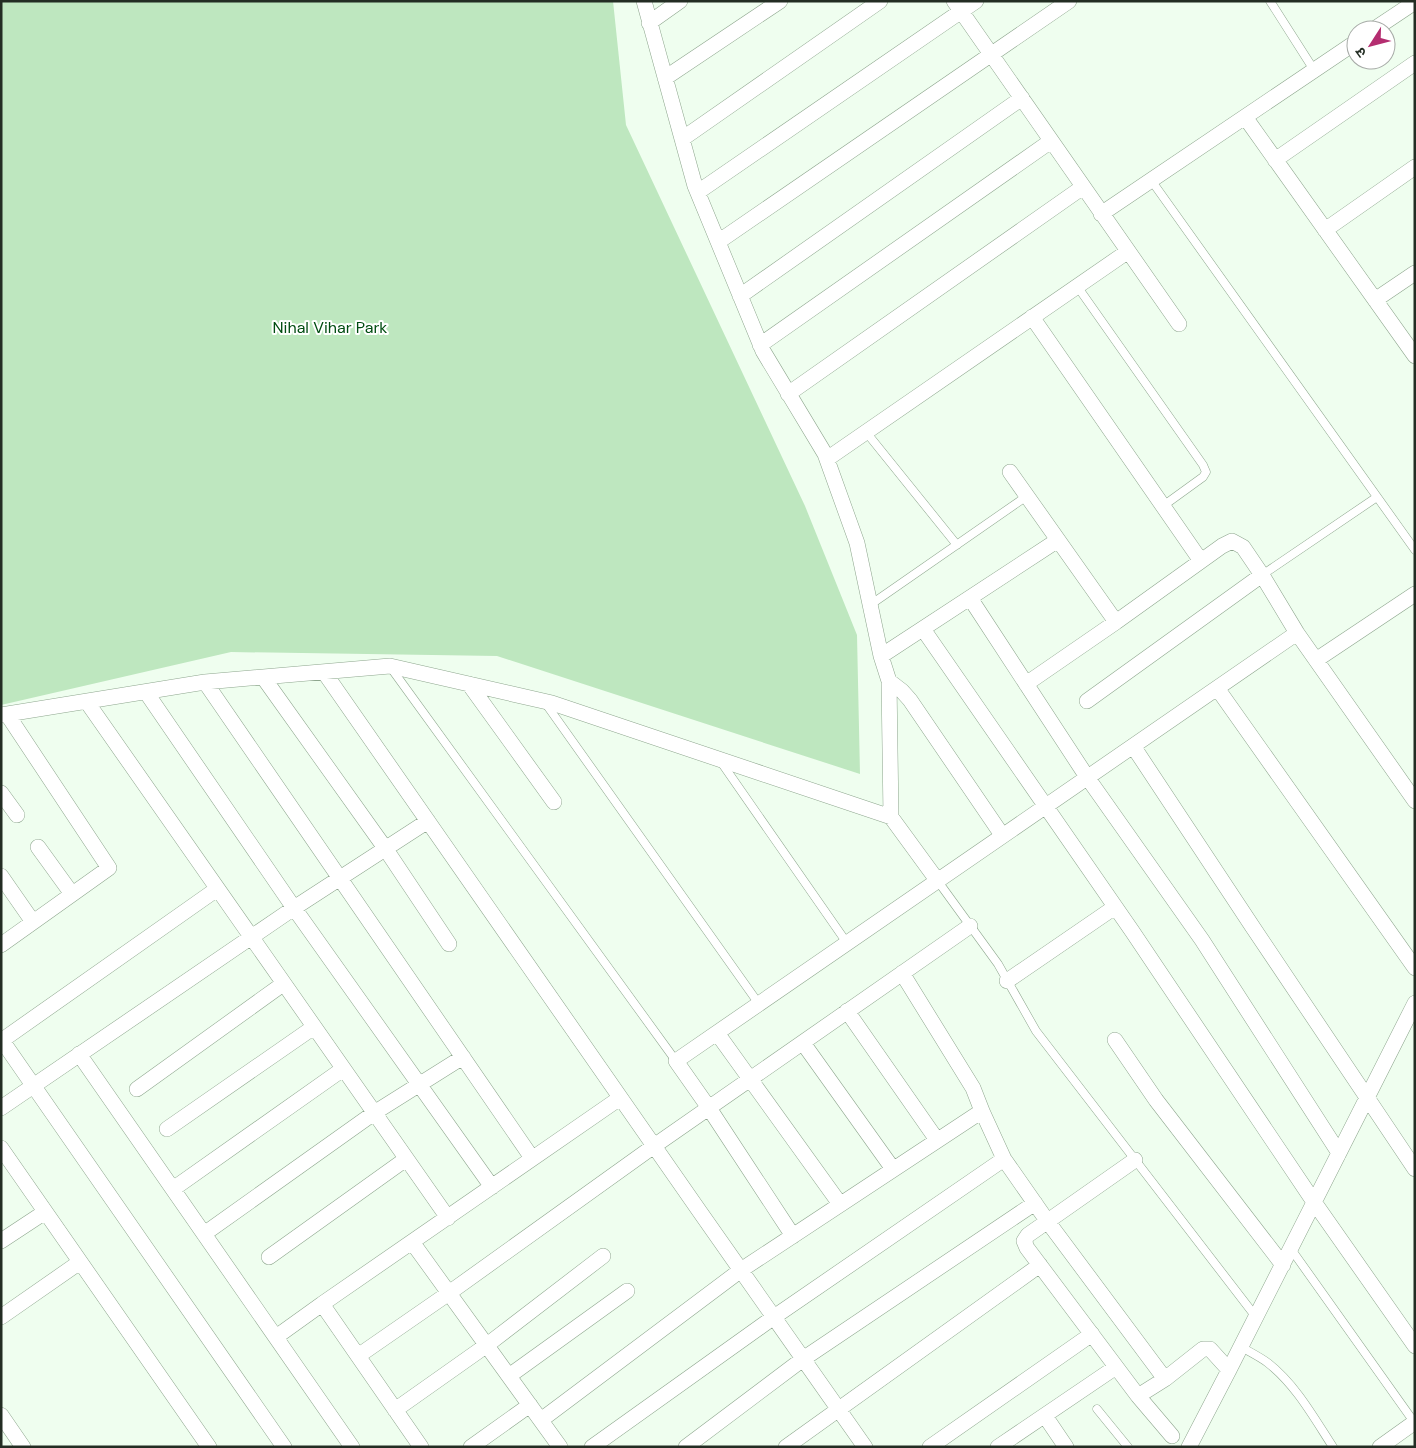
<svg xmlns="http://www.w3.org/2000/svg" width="1416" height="1448" viewBox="0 0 1416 1448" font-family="'DM Sans','Noto Sans Devanagari',sans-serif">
<rect width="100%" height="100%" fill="#effeef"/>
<path fill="#bee7bf" d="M1 1H613L626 125 805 506 857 635 860 774 497 656 231 652 1 705Z"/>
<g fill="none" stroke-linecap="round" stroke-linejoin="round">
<defs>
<path id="lane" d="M1270 1 1314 70
M1151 180 1415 550
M1077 286 1203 465 1206 472 1203 477 1163 506
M866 432 957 545
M1262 575 1377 497
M870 605 1027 496
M391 668 676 1061
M546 704 759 1004
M721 762 847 943
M937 880 998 964 1036 1031 1256 1317
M1291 1249 1414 1422
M1241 1347C1250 1352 1260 1357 1268 1363 1296 1385 1314 1418 1333 1447
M1097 1409 1128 1447"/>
<path id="street" d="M644 1 695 186 763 351 825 454 857 543 881 656 889 681 891 817
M954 1 1179 324
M649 23 680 1
M1373 30 1415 2
M665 78 780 1
M1245 117 1415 356
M682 139 880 1
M1275 160 1415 63
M698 192 976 1
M1101 214 1356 42
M1325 230 1415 167
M718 242 1069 1
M740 296 1022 98
M1375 300 1415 273
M1032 317 1201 561
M760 345 1051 141
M788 394 1083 187
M827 459 1127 252
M1010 472 1116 622 1222 546 1232 541 1243 547 1262 575 1297 633 1415 801
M970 598 1087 777 1202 940 1339 1153
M923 629 1132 931 1314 1202 1415 1346
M881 656 1058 540
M1316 660 1415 594
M324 672 700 1212 865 1447
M263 677 385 848 449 944
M889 681 902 691 910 700 1002 835
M205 682 532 1158
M469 684 554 802
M1026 684 1116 622
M1217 688 1415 968
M146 692 294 908 492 1187
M1087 701 1262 575
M87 702 448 1218
M1 715 205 682 390 666 552 703 891 817 937 880
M1133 746 1252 926 1415 1169
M1 793 17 815
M38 847 72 894
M1 876 33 922
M1 945 109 868 7 714
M1007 981 1115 907
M847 1011 937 1140
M717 1033 840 1204
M1 1039 284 1447
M1115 1040 1156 1100 1283 1265
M1 1041 217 889
M803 1043 893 1169
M79 1054 352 1447
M137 1089 283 984
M1 1108 294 908 428 821
M982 1111 1004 1159 1048 1222 1165 1379
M167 1129 314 1027
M1 1148 209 1447
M1135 1160 1028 1235 1024 1241 1027 1248 1138 1396 1165 1379 1203 1349H1210L1229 1370
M173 1189 343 1069
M204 1234 374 1113 463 1057
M793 1236 709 1108 676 1061 1297 633
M1 1241 45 1212
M412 1242 560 1447
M269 1257 406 1159
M1 1317 80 1262
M276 1337 322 1304
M358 1356 449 1293 654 1146 970 926
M509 1376 627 1291
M1138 1396 1172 1436
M395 1410 487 1345 603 1256
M1 1415 23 1447
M1045 1416 1066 1447
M541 1420 741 1270 982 1111 973 1088 902 973
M421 1447 322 1304 620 1098
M471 1447 530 1405
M592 1447 774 1317 1004 1159
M686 1447 803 1359 1035 1203
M786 1447 1040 1265
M930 1447 1092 1334
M998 1447 1116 1367
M1189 1447 1229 1370 1415 1003
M1380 1447 1415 1422"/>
</defs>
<use href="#lane" stroke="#8ea68e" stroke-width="9"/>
<use href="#street" stroke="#8ea68e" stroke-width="16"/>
<use href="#lane" stroke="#fff" stroke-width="8"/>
<use href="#street" stroke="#fff" stroke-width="15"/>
</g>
<g text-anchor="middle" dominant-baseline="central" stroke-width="4" stroke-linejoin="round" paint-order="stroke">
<g font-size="16" fill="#004c11" stroke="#fff">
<text x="330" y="327">Nihal Vihar Park</text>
</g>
</g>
<rect width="1416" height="1448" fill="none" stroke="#232d23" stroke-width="5"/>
<g transform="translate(1371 45) rotate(234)"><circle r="24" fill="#ffffff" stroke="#a7aba7"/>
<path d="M0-4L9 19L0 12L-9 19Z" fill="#b42d70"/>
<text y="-8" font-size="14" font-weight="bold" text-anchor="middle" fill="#232d23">उ</text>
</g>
</svg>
